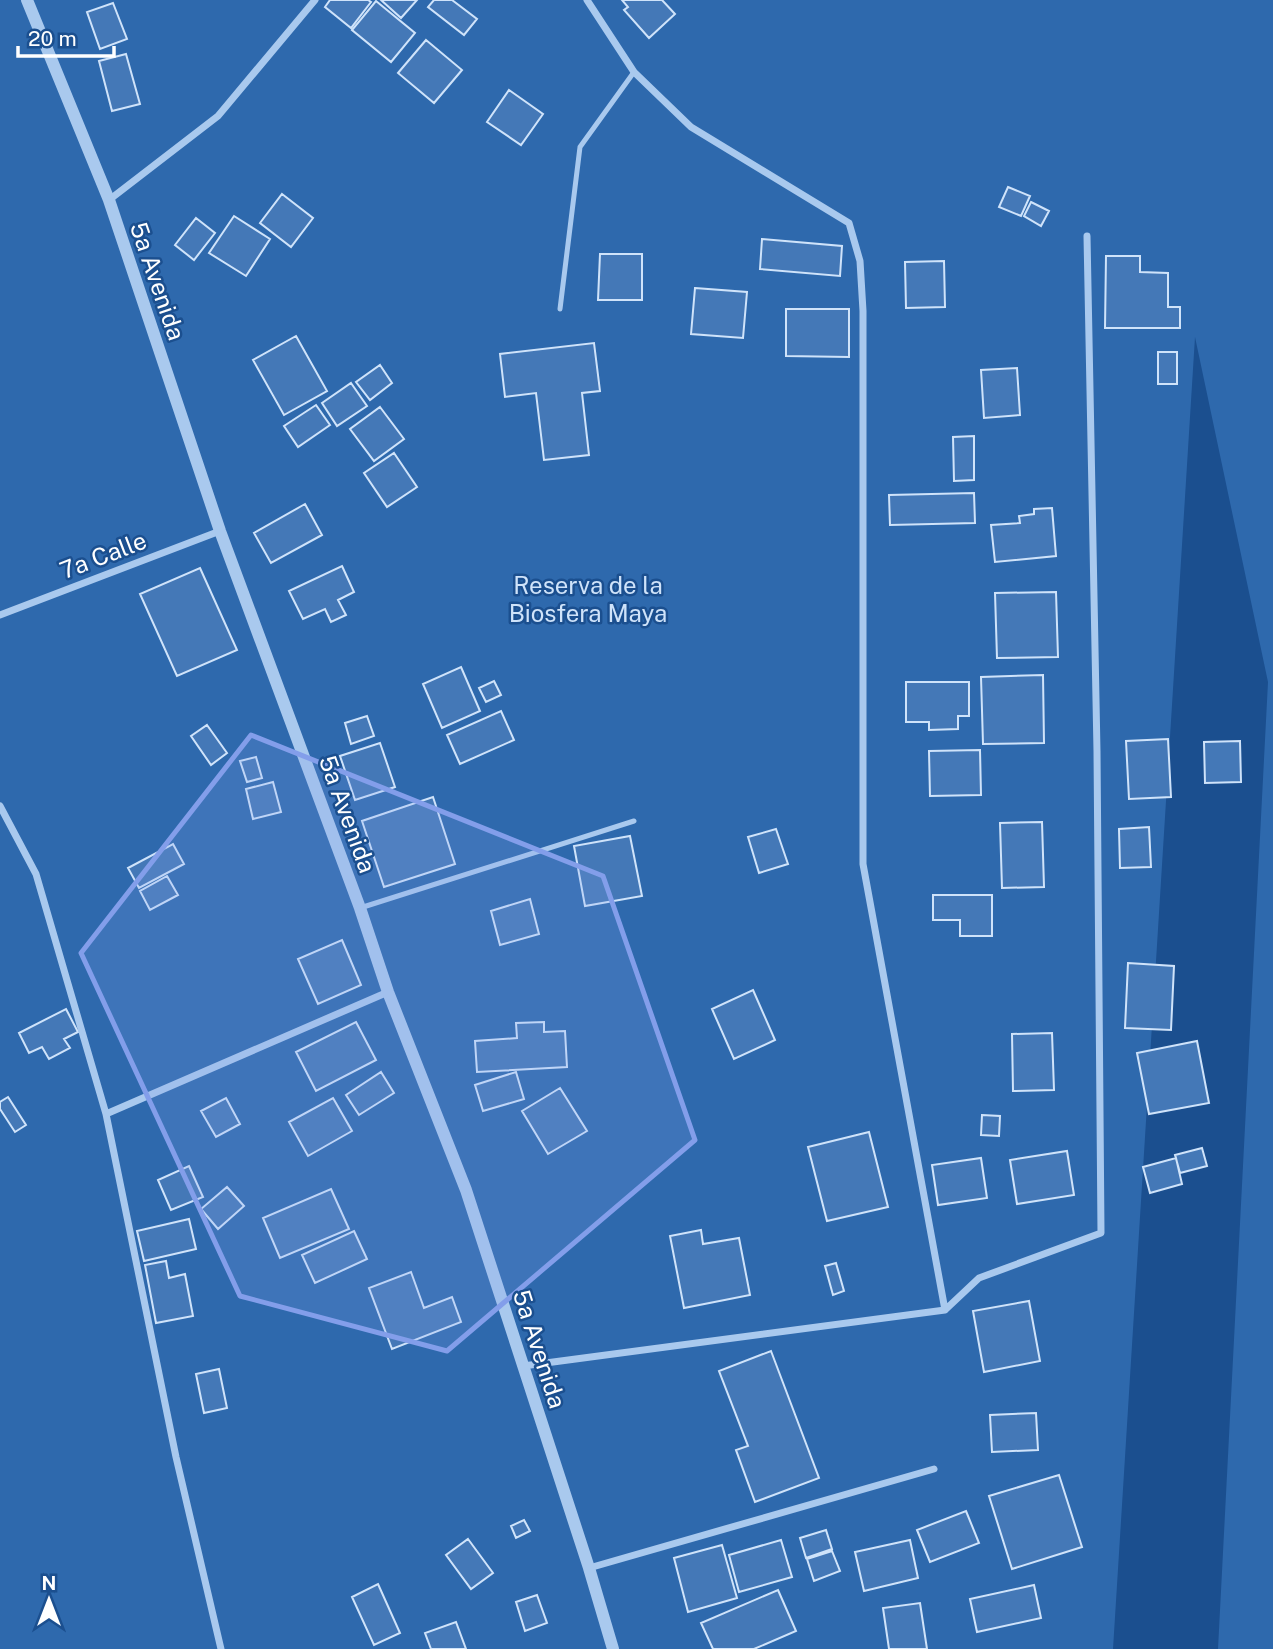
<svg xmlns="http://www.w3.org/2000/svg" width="1273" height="1649" viewBox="0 0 1273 1649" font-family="'Public Sans',sans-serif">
<rect width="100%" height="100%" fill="#1b4f8f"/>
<path fill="#2e69ad" d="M0 0H1273V1649H1218L1268 682 1195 337 1113 1649H0Z"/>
<path fill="#4478b7" stroke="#cfe3fa" stroke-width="2" d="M330 0H368L371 2 351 28 325 7Z
M381 0H417L401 18Z
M434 0H452L477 19 464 35 428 7Z
M622 0H662L675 14 649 38 624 10 628 7Z
M376 1 415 33 391 62 352 30Z
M113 3 127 39 100 49 87 12Z
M426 40 462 70 434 103 398 73Z
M126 54 140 104 112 111 99 61Z
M509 90 543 114 521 145 487 122Z
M1008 187 1030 196 1021 216 999 207Z
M282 194 313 218 291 247 260 223Z
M1031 202 1049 211 1041 226 1024 216Z
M234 216 270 239 246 276 209 253Z
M196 218 215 233 194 260 175 245Z
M762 239 842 246 840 276 760 269Z
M600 254H642V300H598Z
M1106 256H1140V272L1168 273V307H1180V328H1105Z
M944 261 945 307 906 308 905 262Z
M695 288 747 292 743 338 691 334Z
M786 309H849V357L786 356Z
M296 336 327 391 284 415 253 360Z
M594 343 600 391 582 393 589 455 544 460 536 393 505 397 500 354Z
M1158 352H1177V384H1158Z
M380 365 392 383 370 400 356 382Z
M1017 368 1020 415 984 418 981 370Z
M351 383 367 406 337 426 322 403Z
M316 405 330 425 298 447 284 426Z
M380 407 404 439 374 461 350 429Z
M974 436V480L954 481 953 437Z
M394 453 417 487 387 507 364 473Z
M974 493 975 523 890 525 889 495Z
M305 504 322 535 271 563 254 533Z
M1052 508 1056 556 995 562 991 525 1020 523 1019 516 1034 514V509Z
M342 566 354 592 338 600 346 615 331 622 325 609 303 619 289 591Z
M200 568 237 650 177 676 140 594Z
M1056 592 1058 657 997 658 995 593Z
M461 667 480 711 442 728 423 684Z
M1043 675 1044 743 983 744 981 677Z
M494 681 501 695 486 702 479 688Z
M906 682H969V716H958V729L929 730V722H906Z
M501 711 514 740 460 764 447 735Z
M367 716 374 736 351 744 345 723Z
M207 725 227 753 211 765 191 736Z
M1168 739 1171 797 1129 799 1126 741Z
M1240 741 1241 782 1205 783 1204 742Z
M380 743 395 787 355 800 340 756Z
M980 750 981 795 930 796 929 751Z
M256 757 262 778 247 782 240 761Z
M273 782 281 812 253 819 246 789Z
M433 797 455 864 384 887 362 821Z
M1042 822 1044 887 1002 888 1000 823Z
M1149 827 1151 867 1120 868 1119 829Z
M776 829 788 864 759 873 748 837Z
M630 836 642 896 585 906 574 846Z
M173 844 184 864 139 888 128 868Z
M167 876 178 895 150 910 140 891Z
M933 895H992V936H960V920H933Z
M530 899 539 934 500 945 491 911Z
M342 940 361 985 318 1004 298 959Z
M1128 963 1174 966 1171 1030 1125 1028Z
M753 990 775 1040 734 1059 712 1009Z
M66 1009 78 1032 64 1039 70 1048 49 1059 42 1047 29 1053 19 1033Z
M356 1022 376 1060 316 1091 296 1052Z
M544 1022V1032L565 1031 567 1067 477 1072 475 1041 517 1038 516 1023Z
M1052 1033 1054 1090 1013 1091 1012 1034Z
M1197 1041 1209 1103 1149 1114 1137 1053Z
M381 1072 394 1093 359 1115 346 1095Z
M516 1072 524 1099 483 1111 475 1085Z
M560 1088 587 1131 548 1154 522 1111Z
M8 1097 26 1125 15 1132 0 1109V1102Z
M226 1098 240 1124 216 1137 201 1111Z
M333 1098 352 1131 308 1156 289 1122Z
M982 1115 1000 1116 999 1136 981 1135Z
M869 1132 888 1207 827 1221 808 1147Z
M1202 1148 1207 1166 1180 1173 1175 1155Z
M1067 1151 1074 1195 1017 1204 1010 1160Z
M981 1158 987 1198 938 1205 932 1165Z
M1176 1158 1182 1184 1150 1193 1143 1167Z
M189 1166 203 1197 171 1210 158 1180Z
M227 1187 244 1206 218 1229 201 1209Z
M331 1189 349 1229 280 1258 263 1218Z
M189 1219 196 1249 144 1261 137 1231Z
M701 1230 703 1244 739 1238 750 1295 684 1308 670 1236Z
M354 1231 367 1259 315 1283 302 1255Z
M166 1261 169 1278 185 1274 193 1316 156 1323 145 1265Z
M836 1263 844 1291 833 1295 825 1266Z
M411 1272 424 1308 452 1297 461 1322 392 1349 369 1288Z
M1029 1301 1040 1361 984 1372 973 1311Z
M771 1351 819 1478 755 1502 736 1450 748 1446 719 1371Z
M219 1369 227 1408 204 1413 196 1374Z
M1036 1413 1038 1450 992 1452 990 1415Z
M1059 1475 1082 1547 1012 1569 989 1496Z
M966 1511 979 1543 930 1562 917 1530Z
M524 1520 530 1531 516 1538 511 1526Z
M826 1530 832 1549 806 1558 800 1538Z
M468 1539 493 1573 471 1589 446 1555Z
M781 1540 792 1577 739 1592 729 1555Z
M910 1540 918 1578 864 1591 855 1552Z
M722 1545 737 1598 688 1612 674 1558Z
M832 1551 840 1571 814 1581 807 1559Z
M378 1584 400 1633 374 1645 352 1597Z
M1034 1585 1041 1618 977 1632 970 1599Z
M778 1590 796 1631 754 1649H713L701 1623Z
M537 1595 547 1623 525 1631 516 1602Z
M920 1603 927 1649H889L883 1608Z
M456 1622 466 1649H431L425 1633Z"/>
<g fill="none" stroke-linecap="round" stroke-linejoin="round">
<path stroke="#a9c9ee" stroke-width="5" d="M560 309 580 147 634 72
M360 908 634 821"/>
<path stroke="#a9c9ee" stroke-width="7" d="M587 0 634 72 691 127 849 223 860 261 863 311V864L945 1310
M109 200 218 116 315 0
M0 615 220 531
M0 806 36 874 106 1114 176 1457 221 1649
M106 1114 388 992
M523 1366 945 1310 979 1278 1101 1233 1097 751 1087 236
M589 1568 934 1469"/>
<path stroke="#a9c9ee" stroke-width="12" d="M27 0 109 200 220 531 360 908 388 992 466 1190 589 1568 613 1649"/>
</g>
<path fill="#839eea" fill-opacity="0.2" stroke="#839eea" stroke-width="5" stroke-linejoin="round" d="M251 735 603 876 695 1140 447 1351 240 1296 81 953Z"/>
<g text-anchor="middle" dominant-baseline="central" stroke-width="5" stroke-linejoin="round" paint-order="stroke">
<g font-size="24" fill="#fff" stroke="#1b4f8f">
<text transform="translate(158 281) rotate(71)">5a Avenida</text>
<text transform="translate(103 555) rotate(-21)">7a Calle</text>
<text transform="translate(348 814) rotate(70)">5a Avenida</text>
<text transform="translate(540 1349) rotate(72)">5a Avenida</text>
</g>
<g font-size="24" fill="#cfe3fa" stroke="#1b4f8f">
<text x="588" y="585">Reserva de la<tspan x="588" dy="28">Biosfera Maya</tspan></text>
</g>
</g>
<g transform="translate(49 1600)" stroke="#1b4f8f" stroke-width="5" paint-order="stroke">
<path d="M0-5L12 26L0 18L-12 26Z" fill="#ffffff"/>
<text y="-10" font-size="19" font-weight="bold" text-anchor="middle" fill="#ffffff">N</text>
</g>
<path d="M18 46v10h96v-10" fill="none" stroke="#ffffff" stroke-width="3.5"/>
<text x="28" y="46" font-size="21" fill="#ffffff" stroke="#1b4f8f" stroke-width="5" paint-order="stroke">20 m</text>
</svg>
